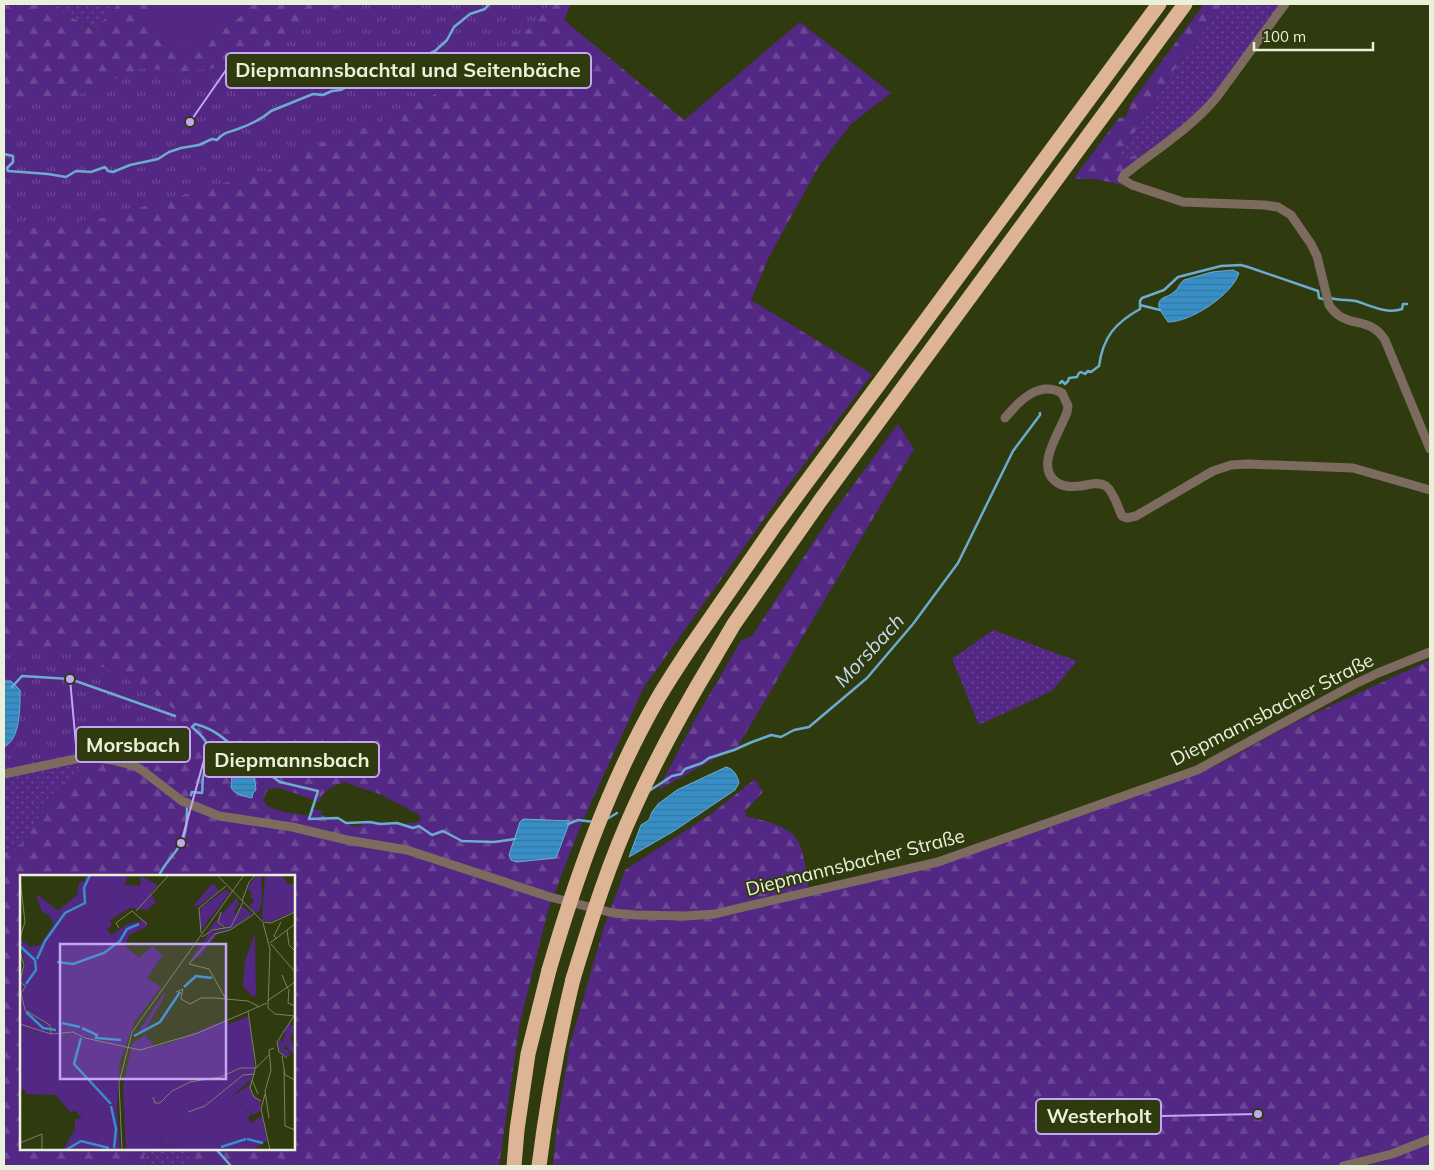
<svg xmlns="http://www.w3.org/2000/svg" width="1434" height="1170" viewBox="0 0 1434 1170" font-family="Mulish,sans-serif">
<defs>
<pattern id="grass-dots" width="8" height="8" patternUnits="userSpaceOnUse" patternTransform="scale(1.25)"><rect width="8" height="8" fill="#532784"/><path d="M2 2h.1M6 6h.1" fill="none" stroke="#6c4795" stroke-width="1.8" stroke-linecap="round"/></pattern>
<pattern id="forest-firs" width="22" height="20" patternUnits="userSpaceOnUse" patternTransform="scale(1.25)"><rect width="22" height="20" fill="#532784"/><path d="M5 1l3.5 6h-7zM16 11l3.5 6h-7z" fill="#6c4795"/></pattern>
<pattern id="park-tufts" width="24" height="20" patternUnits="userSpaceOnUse" patternTransform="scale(1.25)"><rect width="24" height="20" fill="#532784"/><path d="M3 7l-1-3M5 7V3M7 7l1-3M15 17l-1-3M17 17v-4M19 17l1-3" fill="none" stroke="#6c4795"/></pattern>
<pattern id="water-rules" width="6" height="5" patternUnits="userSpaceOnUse" patternTransform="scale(1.25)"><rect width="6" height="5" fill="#378fc9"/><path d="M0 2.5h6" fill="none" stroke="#3c7699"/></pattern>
</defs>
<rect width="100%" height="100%" fill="#303a0f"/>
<path fill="url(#grass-dots)" d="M47 4H118L96 30Z
M1223 4H1283L1210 103 1153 151 1151 147 1124 160 1117 156 1135 132 1172 73Z
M993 630 1077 661 1052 691 979 725 952 659Z
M149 746 154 770 145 773 57 788 24 843 4 851V766L14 747Z
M147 1149H183L195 1166H151L144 1157Z"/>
<path fill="url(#forest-firs)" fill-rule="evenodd" d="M4 4H47L95 30 118 4H154L148 12 204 45 247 11 248 7 247 4H395L397 6 401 4H571L564 20 684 120 800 22 891 93 851 124 819 166 769 257 751 300 872 374 784 491 644 687 583 820 548 910 519 1027 499 1166H195L183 1149H294V876H21V1149H147L144 1157 151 1166H4V851L24 843 57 788 94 758 145 773 154 770 149 746 4 681ZM234 767H256L254 773 231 787ZM344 782 382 795 418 814 421 818 418 822 402 824 366 821 359 827C346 825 334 818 321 815L322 811 313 809 310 816 283 812 267 806 263 799 268 789 280 788 319 802C325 789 331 787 344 782Z
M1204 4H1223L1172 73 1135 132 1117 156 1124 160 1152 147 1153 151 1120 173 1126 186 1096 179H1078L1074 178 1119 118 1126 117 1131 103Z
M898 424 914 449 738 746 658 790 693 723 741 641 752 636 832 514Z
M1430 660V1166H553L557 1126 569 1048 604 927 625 870 711 814 755 779 763 792 745 811 746 816C760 820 778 823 790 832 806 843 806 876 809 894L939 865 1219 764 1294 723Z"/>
<path fill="url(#park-tufts)" d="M344 4H398L404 7 409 4H551C502 65 427 101 355 131 340 137 324 141 309 147 295 153 282 161 269 170L104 218 57 223 4 234V98L29 97 67 100 92 88 143 68 181 72 209 69 245 61 255 57 295 26Z
M18 646C30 646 44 646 56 649 81 656 172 695 180 718 181 721 181 723 181 726L174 734 137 761 109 754 72 753 4 768V648Z"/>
<path fill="#532784" d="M154 4H247L248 8 247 11 204 45 169 47 141 22Z"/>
<path fill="url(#water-rules)" stroke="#6cacce" d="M1233 270 1239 273C1232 295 1191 322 1168 322 1163 314 1153 304 1163 298 1167 296 1171 295 1174 292 1179 289 1179 283 1184 280L1212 272Z
M4 681H11L20 690C20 706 21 739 4 747Z
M243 755 256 765 254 773 256 790 253 793 252 798C244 796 234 795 231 787 233 776 229 758 243 755Z
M726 767C734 769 737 775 739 783L735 790 674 831 629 857 641 825 649 820 652 812 658 804 677 790Z
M523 819 570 821 556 858 516 862 511 860 509 855 520 822Z"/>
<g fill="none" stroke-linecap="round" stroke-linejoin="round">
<path stroke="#6cacce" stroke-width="2.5" d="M4 154 13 156V162L7 168 8 171 48 174 66 177 76 171 91 172 105 167 108 171 113 172 130 165 158 159 169 152 181 148 199 145 212 139 217 140C223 132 230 132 238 129 249 125 262 119 271 111L313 94 323 95 332 91 341 90 352 84 371 83 381 80 416 57 424 56 435 51 447 40 454 27 470 14 485 9 489 4
M1331 298C1340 301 1351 299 1359 302 1373 307 1388 314 1402 309L1403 304H1407
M1140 305 1160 310
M1060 383 1062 381 1065 384 1068 381 1069 378 1077 377 1079 373 1081 372 1085 374 1088 371 1091 372 1099 366C1103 337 1115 323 1140 309V301L1142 298 1164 290 1178 277 1221 266 1241 265 1248 267 1318 291 1319 298 1323 299
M12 687 22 676 70 679 175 716
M192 727 195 724C216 729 228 742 244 756
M254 764 280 782 318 791 309 819 338 818 346 823 370 822 380 824 397 823 413 828 419 826 432 835 443 831 462 841 494 842 515 839
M649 791 672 776 681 774 685 769 702 763 709 758 734 750 752 742 771 735 781 737 794 730 809 727 867 678 913 624 958 563 1013 451 1040 415V413
M191 795 192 792 202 793C203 788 202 782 203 777 208 751 216 747 192 727
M607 819 617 813
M568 824 578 820 594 822
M159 876C164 863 175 855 181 843 187 833 187 818 187 807
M216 1149 231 1166"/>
<path stroke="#7c6b5e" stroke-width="9" d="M1285 4 1216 98C1190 129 1155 150 1124 175L1122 179 1132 185 1183 202 1264 205 1278 207 1291 215 1311 244 1317 256 1329 305C1346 331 1369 314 1385 340L1430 449
M1005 418C1019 401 1039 380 1062 393L1068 406 1067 412C1061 430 1036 464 1054 480 1061 487 1070 487 1080 486 1088 485 1098 481 1106 486 1114 492 1118 508 1122 516L1127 518 1136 516 1213 471 1231 465 1248 464 1353 468 1430 490
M4 774 80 758 88 757 112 760 135 766 143 771 182 801 219 816 292 827 347 840 407 850 550 897 613 913 636 915 685 916 715 914 735 909 938 862 1197 770 1353 685 1378 673 1430 652
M1343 1166 1392 1154 1430 1139"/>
<path stroke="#ddb594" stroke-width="15" d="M692 645 775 525 1159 4
M714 658 734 624 820 501 1185 4
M514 1166 517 1130 528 1054 549 970
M539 1166C547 1103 558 1041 573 979"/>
<path stroke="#ddb594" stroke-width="15" d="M549 970C576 877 609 784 657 700 668 681 680 663 692 645
M573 979C591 920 609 862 635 806 658 755 685 706 714 658"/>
</g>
<g text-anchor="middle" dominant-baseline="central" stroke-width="4" stroke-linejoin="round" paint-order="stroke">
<g font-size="19" fill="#e9f1d9" stroke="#303a0f">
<text transform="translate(1272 709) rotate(-27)">Diepmannsbacher Straße</text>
<text transform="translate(855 862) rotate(-14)">Diepmannsbacher Straße</text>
</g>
<g font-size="20" font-style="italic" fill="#c5dcef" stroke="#303a0f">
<text transform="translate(869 650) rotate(-47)">Morsbach</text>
</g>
</g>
<g transform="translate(20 875)">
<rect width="275" height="275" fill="#303a0f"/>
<path d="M65 0H108L105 10 120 11 121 1 138 10 131 18 136 27 127 35 110 33 90 45 92 50 87 54 91 60 109 48 120 47V44L126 46 127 52 110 59 107 55 99 66 86 70 62 49 63 41 72 30 67 25 54 31 65 8ZM237 0H241L242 24 239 36 235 39 229 30 234 27 230 20 232 19 227 13ZM245 0H272L263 1 268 10 275 7V36L250 47 242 45ZM193 8 199 16 177 32 174 30ZM205 15 210 17 191 43H183L189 44 182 56 179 40 182 32ZM217 23 219 28 214 37H216L213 47 211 50 209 52 207 53 187 57 197 44 198 48 201 52 206 53 211 50 214 41 211 49 205 52 200 50 198 43ZM222 31 232 39 212 53 198 58 180 81 169 87 189 58 206 54ZM0 72 41 155H57L58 158 46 160 43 166 35 169 32 186 23 181 17 161 0 152V109L5 86Z" fill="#532784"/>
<path d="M64 6 67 24 72 30 63 41 67 45 63 49 86 69 94 64 95 69 106 54 110 59 105 71 119 83 132 71 143 80 127 103 141 112 114 148 100 187 97 233 100 275H43L55 254V244H62L55 235 51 238 36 220 6 219 4 214 0 215V152L21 164 23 181 32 186 35 169 43 166 51 156 58 158 8 147 0 118 15 95 0 75V63L10 72 25 69 26 77 38 45 22 37 16 20 38 36 57 20 59 8ZM144 118 145 121 125 155 116 160ZM229 141 235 194 230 208V203L156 229 148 256 139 259 146 273 153 269 155 275H106L103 211 112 169 127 159 126 163 131 165 133 172 148 169 207 144 209 149Z" fill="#532784"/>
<path d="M65 0H73L69 23 38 55 26 76 30 81 68 76 81 66 87 70 109 50 126 48 127 51 109 60 101 72 87 82 54 94 22 99 9 111 6 119V136L24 145 48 144 60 154 33 159 0 149V108L5 90 0 64 11 73 13 70 18 73 34 49 16 18 38 36 58 20 59 8 65 6ZM218 196 221 201 224 198 229 201 230 205 210 223 231 239 228 243 231 248 242 241 247 266 232 275H155L153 269 146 273 139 258 147 256 140 239 156 229 154 223 181 206 190 214Z" fill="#532784"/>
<path d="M235 59 236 120 233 122 223 111 225 86ZM269 149 275 152 270 163 275 175 273 179 265 170 263 175 267 174 270 180 267 182 260 177 258 168 260 163 262 168 266 156 261 158ZM230 209 231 218 240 226 241 236 233 240 210 223Z" fill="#532784"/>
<path fill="none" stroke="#378fc9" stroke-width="2.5" d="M1 72 15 85M17 84 25 66 45 38 65 28 64 13 70 0M37 87 53 89 84 78 100 66 107 54 119 49M6 109 16 95 15 85M164 112 176 101 192 103M6 137 23 153 36 155M42 148 60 152M62 153 77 160 76 163 101 165M114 161 140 147 160 117M61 163 54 189 91 229M91 231 96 254 94 273M227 264 243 268M201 272 226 264M46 275 61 266 89 273"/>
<path fill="none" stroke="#7a8360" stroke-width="1" d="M197 0 243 47 251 48 275 37M0 4 5 47 0 63M222 26 229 7 236 0M116 36 149 0M201 37 198 47 205 53M243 48 250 74 248 133 255 139 275 141M99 53 96 48 112 36 127 49M267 55 269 70 275 76M181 58 179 33 206 11M182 62 193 55 211 52 223 27M257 64 254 61 261 47M250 68 275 49M251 69 275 97M0 76 4 90 0 106M262 100 268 114M1 108 6 111 1 118 5 135 30 150 31 159M269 114 268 128 275 131M156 117 163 114 161 124 170 129 181 123H195L228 126 238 131M207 126 189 94 169 89 195 59 210 55 234 39M247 126 275 107M228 136 236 191 230 213 234 222 241 226M0 149 31 159 53 157 65 163 120 175 178 158 247 128M262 181 265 200 275 205M267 183 259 177 257 167 274 141M236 193 249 180M264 196 265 251 275 255M232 205 238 219M245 219 241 234 250 275M133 222 135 228H140L152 216 170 207 201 202 220 193H235M168 237 185 231 223 200 235 199M249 243 245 216 251 195 249 175 254 173M0 268 22 259V275M102 275 99 208 112 157 224 0"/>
<path fill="#c3a7f2" fill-opacity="0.15" stroke="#c3a7f2" stroke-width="2.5" d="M40 69H206V204H40Z"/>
<rect width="275" height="275" fill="none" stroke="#e9f1d9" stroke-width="2.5"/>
</g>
<path fill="none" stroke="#c3a7f2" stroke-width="2" d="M190 122L226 70M70 679L76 745M181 843L204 760M1258 1114L1161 1116"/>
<g fill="#c3a7f2" stroke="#303a0f" stroke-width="2">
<circle cx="190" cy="122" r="5"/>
<circle cx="70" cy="679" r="5"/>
<circle cx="181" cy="843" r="5"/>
<circle cx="1258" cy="1114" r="5"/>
</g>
<g fill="#303a0f" stroke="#c3a7f2" stroke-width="2">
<rect x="226" y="53" width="365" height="35" rx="5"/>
<rect x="76" y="727" width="114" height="35" rx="5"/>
<rect x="204" y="742" width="175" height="35" rx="5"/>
<rect x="1036" y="1099" width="125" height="35" rx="5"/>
</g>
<g font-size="20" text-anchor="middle" font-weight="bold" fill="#e9f1d9">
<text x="408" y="77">Diepmannsbachtal und Seitenbäche</text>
<text x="133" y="752">Morsbach</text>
<text x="292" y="767">Diepmannsbach</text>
<text x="1099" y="1123">Westerholt</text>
</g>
<rect width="1434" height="1170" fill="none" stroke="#e9f1d9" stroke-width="10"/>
<path d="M1254 42v8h119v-8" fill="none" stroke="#e9f1d9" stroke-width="2.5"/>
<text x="1262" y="42" font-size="15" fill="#e9f1d9" stroke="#303a0f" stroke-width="4" paint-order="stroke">100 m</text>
</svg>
